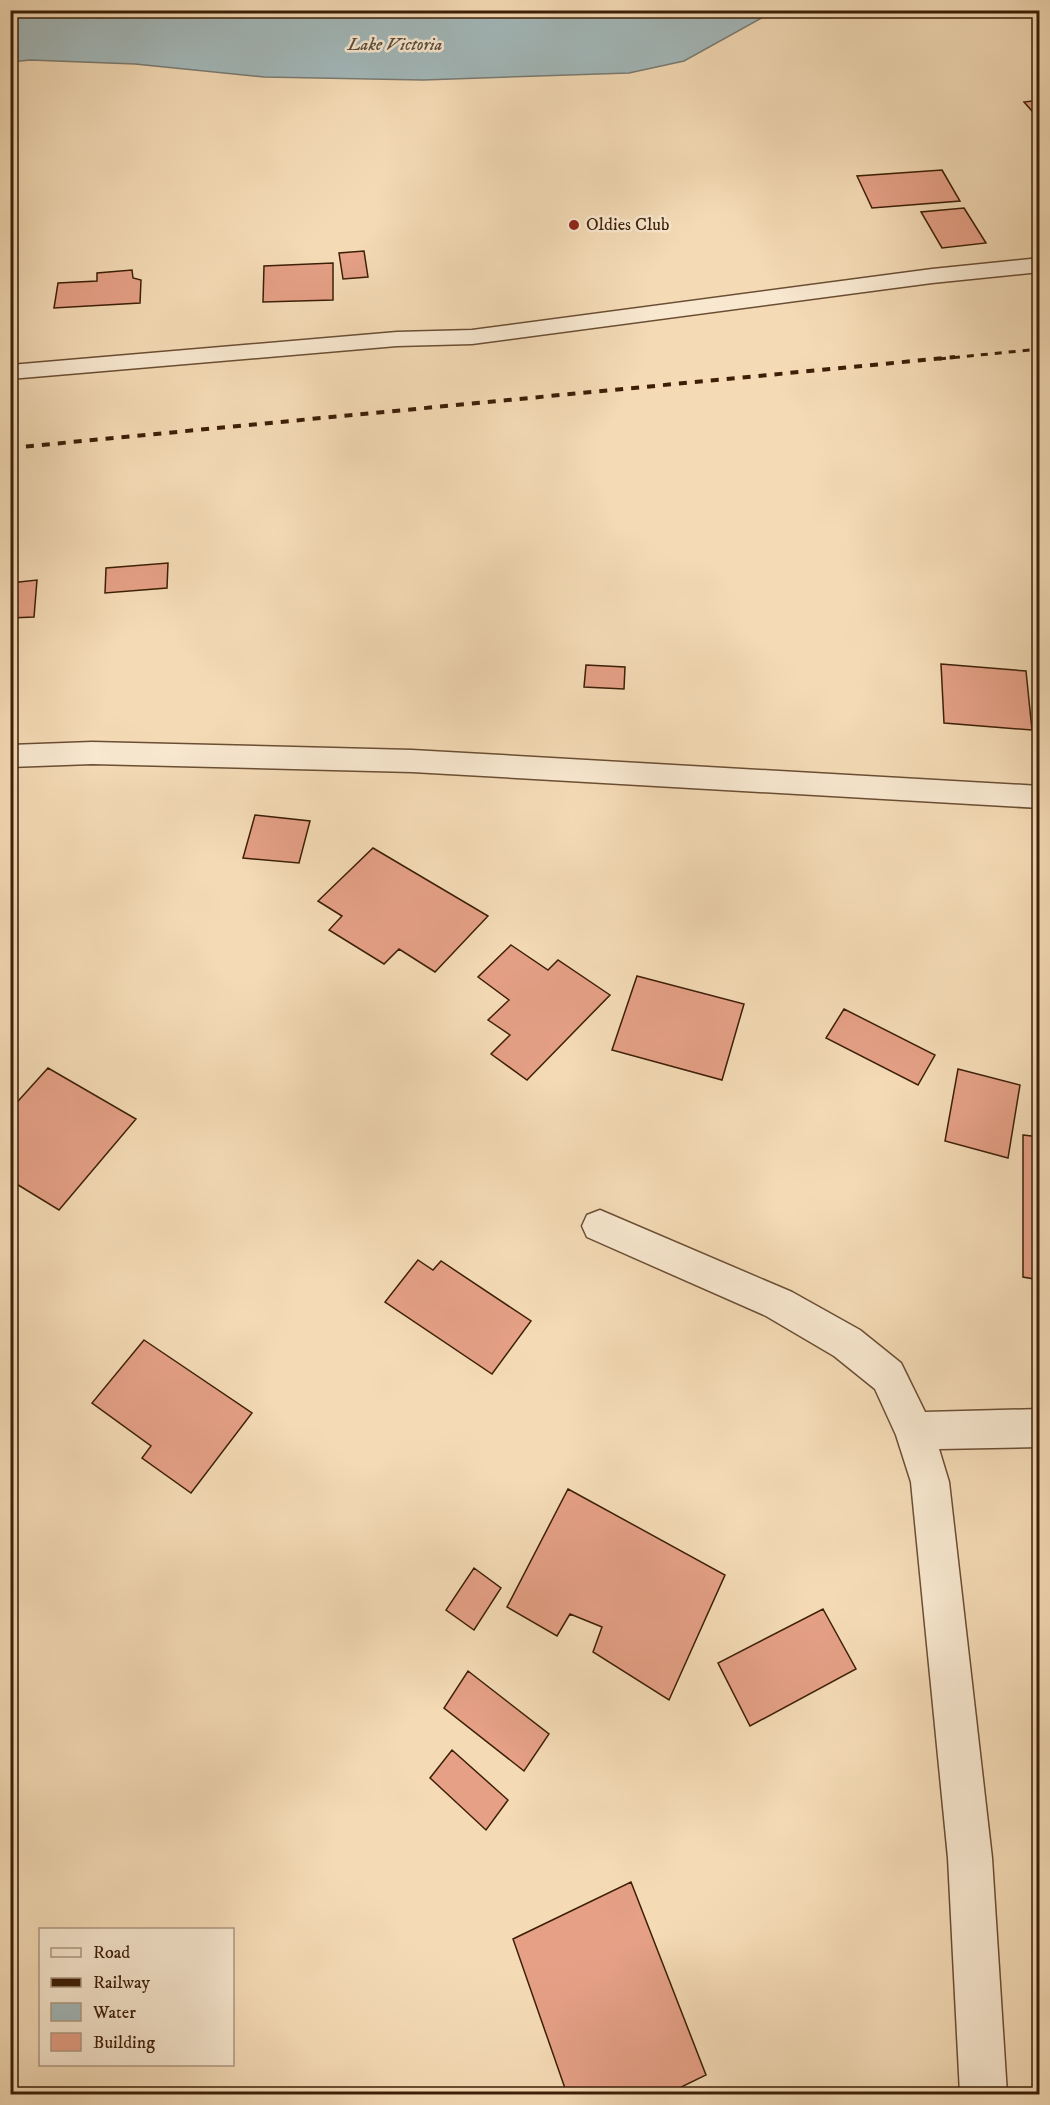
<svg xmlns="http://www.w3.org/2000/svg" width="1050" height="2105" viewBox="0 0 1050 2105" font-family="'IM FELL DW Pica',serif">
<rect width="100%" height="100%" fill="#f4dbb6"/>
<filter id="stains"><feTurbulence type="fractalNoise" baseFrequency=".00333" numOctaves="4"/><feColorMatrix values="0 0 0 0 .2 0 0 0 0 .09 0 0 0 0 .02 0 0 0 .5 -.17"/></filter>
<radialGradient id="worn" r=".72"><stop offset=".6" stop-color="#630" stop-opacity="0"/><stop offset="1" stop-color="#630" stop-opacity=".3"/></radialGradient>
<path fill="#a2b8ba" stroke="#7a7b72" stroke-width="1.5" d="M11 10H780V11L767 15 684 61 629 73 423 80 264 77 135 64 30 60 11 62Z"/>
<path fill="#e5a086" stroke="#3d1f07" stroke-width="1.5" d="M1040 100V120L1024 102Z
M942 170 960 201 872 208 857 176Z
M964 208 986 243 942 248 921 212Z
M364 251 368 277 343 279 339 253Z
M333 263V300L263 302 264 266Z
M132 270 133 278 141 280 140 303 54 308 58 283 97 281V273Z
M168 563 167 588 105 593 106 568Z
M37 580 34 617 10 618V583Z
M941 664 1026 671 1032 730 944 723Z
M586 665 625 667 624 689 584 687Z
M255 815 310 821 299 863 243 858Z
M373 848 488 916 435 972 399 949 384 964 329 930 342 916 318 901Z
M511 945 548 970 558 960 610 995 527 1080 491 1054 510 1035 488 1020 509 1000 478 977Z
M637 976 744 1004 722 1080 612 1050Z
M844 1009 935 1055 918 1085 826 1038Z
M48 1068 136 1119 59 1210 10 1180V1110Z
M958 1069 1020 1085 1008 1158 945 1141Z
M1023 1135 1040 1137V1280L1023 1277Z
M418 1260 433 1270 441 1261 531 1321 492 1374 385 1302Z
M144 1340 252 1413 191 1493 142 1458 151 1446 92 1403Z
M568 1489 725 1575 669 1700 593 1652 602 1627 570 1614 557 1636 507 1607Z
M474 1568 501 1588 474 1630 446 1610Z
M823 1609 856 1669 750 1726 718 1663Z
M468 1671 549 1734 524 1771 444 1708Z
M452 1750 508 1800 486 1830 430 1778Z
M631 1882 706 2075 667 2094H567L513 1939Z"/>
<g fill="none" stroke-linecap="round" stroke-linejoin="round">
<defs>
<path id="minor" d="M1040 258V272L932 283 472 344 397 346 10 379V365L397 332 472 330 932 269Z
M92 742 412 750 1040 786V808L412 772 92 764 10 767V745Z
M600 1210 792 1292 860 1330 901 1363 925 1412 1040 1409V1447L939 1449 949 1482 992 1858 1007 2094H960L948 1858 911 1482 896 1435 875 1389 834 1356 766 1316 587 1237 582 1226 587 1215Z"/>
</defs>
<use href="#minor" stroke="#6b4e33" stroke-width="3"/>
<use href="#minor" fill="#f8e8d0" fill-rule="evenodd"/>
<path stroke="#3d1f07" stroke-width="3" stroke-dasharray="7 7" stroke-linecap="butt" d="M939 359 1040 349"/>
<path stroke="#3d1f07" stroke-width="4" stroke-dasharray="8 8" stroke-linecap="butt" d="M10 448 955 357"/>
</g>
<circle fill="#8f2418" stroke="#f8e8d0" stroke-width="2" cx="574" cy="225" r="6"/>
<g text-anchor="middle" dominant-baseline="central" stroke-width="5" stroke-linejoin="round" paint-order="stroke">
<g font-size="18" font-style="italic" fill="#5b4d3d" stroke="#f8e8d0">
<text x="395" y="45">Lake Victoria</text>
</g>
<g font-size="18" fill="#3d1f07" stroke="#f8e8d0" text-anchor="start">
<text x="586" y="225">Oldies Club</text>
</g>
</g>
<rect width="1050" height="2105" fill="none" stroke="#f4dbb6" stroke-width="36"/>
<rect x="12" y="12" width="1026" height="2081" fill="none" stroke="#3d1f07" stroke-width="3"/>
<rect x="18" y="18" width="1014" height="2069" fill="none" stroke="#3d1f07" stroke-width="1.5"/>
<rect x="39" y="1928" width="195" height="138" fill="#f8e8d0" stroke="#ad9880" stroke-width="1.5"/>
<rect x="51" y="1948" width="30" height="9" fill="#f8e8d0" stroke="#ad9880" stroke-width="1.5"/>
<text x="93" y="1958" font-size="18" fill="#3d1f07">Road</text>
<rect x="51" y="1978" width="30" height="9" fill="#3d1f07" stroke="#ad9880" stroke-width="1.5"/>
<text x="93" y="1988" font-size="18" fill="#3d1f07">Railway</text>
<rect x="51" y="2003" width="30" height="18" fill="#a2b8ba" stroke="#ad9880" stroke-width="1.5"/>
<text x="93" y="2018" font-size="18" fill="#3d1f07">Water</text>
<rect x="51" y="2033" width="30" height="18" fill="#e5a086" stroke="#ad9880" stroke-width="1.5"/>
<text x="93" y="2048" font-size="18" fill="#3d1f07">Building</text>
<rect width="100%" height="100%" filter="url(#stains)"/>
<rect width="100%" height="100%" fill="url(#worn)"/>
</svg>
